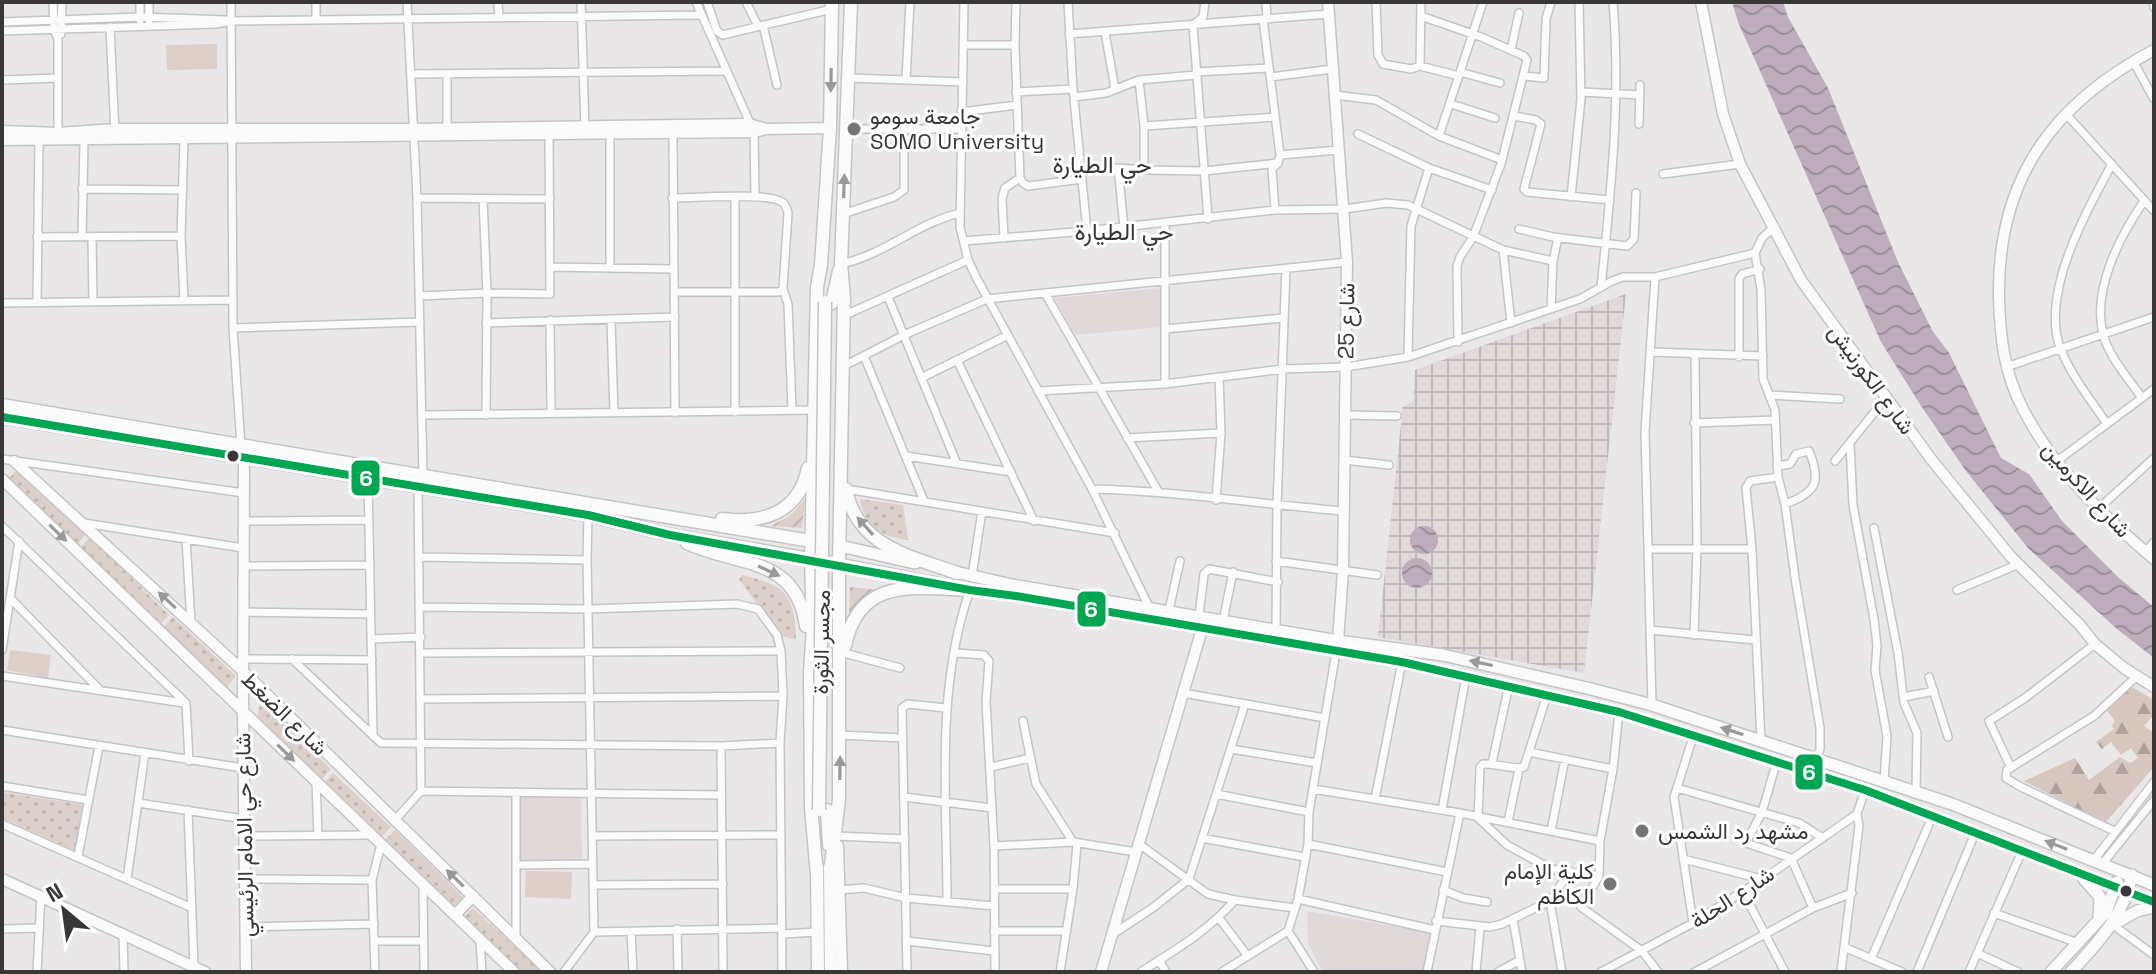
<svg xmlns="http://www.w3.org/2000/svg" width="2156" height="974" viewBox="0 0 2156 974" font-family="'Space Grotesk',Vazirmatn,sans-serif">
<defs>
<pattern id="industrial-grid" width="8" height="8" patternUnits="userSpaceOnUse" patternTransform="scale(2)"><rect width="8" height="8" fill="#e0d8d9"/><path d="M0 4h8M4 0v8" fill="none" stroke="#c1babb"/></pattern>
<pattern id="forest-firs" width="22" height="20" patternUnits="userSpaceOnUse" patternTransform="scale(2)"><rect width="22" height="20" fill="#d8c7be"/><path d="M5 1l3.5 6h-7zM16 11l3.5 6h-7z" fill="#b0a29b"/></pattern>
<pattern id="park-dots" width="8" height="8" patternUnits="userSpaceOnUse" patternTransform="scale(2)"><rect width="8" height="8" fill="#ddd0ca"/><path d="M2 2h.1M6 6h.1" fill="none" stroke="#beb3ae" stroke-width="1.8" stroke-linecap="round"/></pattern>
<pattern id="garden-furrows" width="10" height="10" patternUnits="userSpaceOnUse" patternTransform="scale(2)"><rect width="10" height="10" fill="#ddd0ca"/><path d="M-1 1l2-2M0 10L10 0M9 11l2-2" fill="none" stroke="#beb3ae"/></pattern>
<pattern id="water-waves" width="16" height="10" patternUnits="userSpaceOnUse" patternTransform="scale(2)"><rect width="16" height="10" fill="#beadbc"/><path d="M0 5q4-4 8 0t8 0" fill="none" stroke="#9b8e9a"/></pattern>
</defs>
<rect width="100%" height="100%" fill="#e9e7e7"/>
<path fill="#e0d8d9" d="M1161 288 1160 327 1075 335 1055 298Z
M520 795 581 797 582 861 519 862Z
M1307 911 1431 933 1422 972H1323L1308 944Z"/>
<path fill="url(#industrial-grid)" d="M1626 294 1584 673 1378 637 1403 406 1413 402 1415 370Z"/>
<path fill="url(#forest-firs)" d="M2132 687 2154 700V715L2144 726 2154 733V767L2105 823 2024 781 2075 758 2089 780 2120 757 2130 763 2138 758 2131 748 2121 755 2111 742 2102 749 2096 742 2114 729 2112 725 2115 721 2105 708Z"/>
<path fill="url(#park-dots)" d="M18 469 86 534 77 545 8 479Z
M860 499 903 505 908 540C881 537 865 526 860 499Z
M90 537 169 615 161 624 80 548Z
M742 575C786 585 795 595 796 640L779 635 739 579Z
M173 617 236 676 226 688 163 628Z
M266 706 331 769 321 780 258 717 259 707Z
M333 773 391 827 382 837 325 782Z
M2 792 84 805 75 851 2 818Z
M395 830 463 897 454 907 385 840Z
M473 908 542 972H523L465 916Z"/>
<path fill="url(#garden-furrows)" d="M805 499 802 528 771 526 791 515Z
M850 587 881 590 849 618Z"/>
<path fill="#ddd0ca" d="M217 44V69L167 70 166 45Z
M10 650 51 655 48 678 7 670Z
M526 871 572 872 571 899 525 897Z"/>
<path fill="url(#water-waves)" d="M1732 2H1783L1788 17 1828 88 1898 262 1932 330 1949 353 2001 458 2029 474 2062 521 2119 578 2154 607V658L2117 629 2028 548 1966 471 1921 406 1881 342 1738 22Z
M1410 540a14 14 0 1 1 28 0a14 14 0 1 1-28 0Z
M1402 573a15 15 0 1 1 30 0a15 15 0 1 1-30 0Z"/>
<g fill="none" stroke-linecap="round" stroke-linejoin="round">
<defs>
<path id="street" d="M53 2 54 30 58 39V135
M231 2 233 328 241 446
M407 2 417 198 423 475
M498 2 499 18
M581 2 585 128
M696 2 754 132 755 197
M707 2 717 31 723 35 832 9
M746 2 758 26
M964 2 960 227 968 260 976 277 1092 489 1149 607
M1016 2 1015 45 1020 178 1023 183 1028 186 1082 179
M1068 2 1073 89 1087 231
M1205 2 1203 17 1193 25 1208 219
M1266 2 1267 19
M1376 2 1378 55 1383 64 1411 69 1420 66 1459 76
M2153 2 2154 7
M1421 16 1481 37 1524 56 1527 60 1501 164 1473 237 1460 257 1457 266 1458 342
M316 19V2
M1263 19 1280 155 1278 163 1272 169 1275 210
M140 20V2
M149 20V2
M2 22 140 17 226 20
M763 25 777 85
M110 27 115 133
M2 31 216 24 232 21 700 15
M1105 32 1115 89
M61 34 62 2
M1069 34 1329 14
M964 45H1015
M1511 50 1519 13
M2133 61 2154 99
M1420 66 1421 2
M1196 72 1269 68
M1460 72 1500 83
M412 74 724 71
M1524 76 1544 78 1546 19 1551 2
M1270 77 1333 69
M848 78 963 82
M2 80 58 78
M906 80 910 2
M1139 80 1144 126V170L1204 171 1278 163
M1016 92 1073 89
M1581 92 1640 95
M1334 95 1376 100 1439 136 1502 160
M1074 97 1106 93 1139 80 1196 75
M1451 104 1495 118
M961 112 1017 105
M2066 114 2154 211
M1514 116 1536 120 1541 124 1524 189 1527 192 1610 200
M1639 124 1640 85
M1144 126 1274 117
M447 128V74
M846 129H960
M673 133 675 413
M610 134V268
M1358 134 1429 168 1492 190
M1439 136 1483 2
M184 139 181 236 184 301
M1280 155 1339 150
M1118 168 1124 227
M1081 170 1118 168 1144 170
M1663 174 1740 164
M82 189 183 190
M1571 197 1581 99 1579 2
M417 198 550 199
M672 198C691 198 770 192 782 202 786 204 787 209 788 213L783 289 788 304 792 410
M483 199 487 293 486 415
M843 214 894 197 904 190V129
M1519 229 1553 237 1627 246 1634 239 1636 193
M37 237 181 236
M82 237 84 140
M92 237 93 302
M1004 238 1002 199 1005 188 1020 178
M964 241 1087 231 1275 210 1345 209 1386 203 1408 205 1503 250 1553 261
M1503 250 1511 323
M1755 253 1761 289 1763 379 1775 410 1778 477 1785 504 1795 578 1820 728V749L1816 759
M841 264C884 255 917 223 960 213
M550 267 673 269
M1601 287C1611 192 1621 98 1613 2
M674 292H779L783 289
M1045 293 1158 491
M420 296 487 293 550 294 549 135
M888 297 957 464
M2 303 233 300
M37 303 39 140
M1551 309 1553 261 1558 238
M843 316 968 260
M550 320 551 413
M611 321 614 413
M486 323 675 317
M233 328 420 322
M1165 329 1284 318
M1651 352 1763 356
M864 356 924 501
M1408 357 1411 226 1429 168
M1739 357V279L1742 274 1760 269
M957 360 1034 521
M842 367 904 335 987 299 1347 262
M2006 367 2154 317
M921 378 1006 336
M1165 384V223
M1038 391 1165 384 1283 369 1346 367 1408 357 1580 299 1612 281 1623 277H1655L1755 253 1762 238 1773 228
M1771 395 1840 399
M2142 398C2129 379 2109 357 2103 334 2092 289 2120 236 2144 201
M735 412V197
M422 415 814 410
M1345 415 1397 416
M1694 423 1775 420
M2107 424C2091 400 2072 377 2061 350 2039 296 2086 211 2112 164
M1127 438 1221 433
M1850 444 1853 505 1874 619 1877 646 1875 670 1887 736 1884 781
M906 456 1011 472
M2 459 244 493
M1344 460 1389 465
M1835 461 1886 398
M2057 461 2154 389
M1777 466 1790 464 1796 454 1809 451C1822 482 1816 493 1785 504
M368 478 373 736
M846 489 1115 533
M1092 489C1176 491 1259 504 1343 511
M1216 500 1221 433 1219 377
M2098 509 2154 458
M244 521 368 520
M84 523 243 548
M2 526 186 703 189 761
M1874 528 1898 653 1904 703 1917 733 1916 792
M186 539 191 622
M1648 549H1752
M2145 552 2154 542
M419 557 587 560
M1276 561 1377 575
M243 566 370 565
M972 576 982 511
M1957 590 2019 564
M10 598 99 689
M420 607 588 609 737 604 758 609 777 635 781 651 783 696 780 743 782 972
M1169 610 1180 561
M243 612 370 614
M1199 616 1204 574 1209 569 1278 582
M1223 621 1233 572
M1276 630 1277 505 1286 269
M1650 630 1755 640
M1694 635 1697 548 1695 354
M373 639 421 637
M2 650 19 541
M421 653 781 651
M844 653 900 668
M956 653 984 655 989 661 986 702 994 846 995 972
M243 659 372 660
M292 659 381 743 721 746 780 743
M2 676 184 703
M1929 677 1948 737
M1183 693 1325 718
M1547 695 1524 767C1511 770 1496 763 1483 764L1480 767 1478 818 1507 845 1551 869 1599 876
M1904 697 1934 691
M421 699 783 696
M1652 705 1645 432 1655 277
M1619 712 1613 769 1600 841 1599 876 1581 907 1642 951 1658 972
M1023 721 1036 784 1073 842
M2 730 243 768
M840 735 902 738
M1761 740 1752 549 1746 488 1750 481 1778 477
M721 746 723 972
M1231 749 1317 763
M1529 752 1613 769
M1492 763 1509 685
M1776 764 1762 812 1746 843 1791 858 1813 908
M991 767 1030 758
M2011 768 1989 721 2025 698 2095 644
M316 782 318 835
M2 786 88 800
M1677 788 1799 823 1823 838
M1313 789 1460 813 1600 841
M421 791 721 795
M1216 794 1309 812
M904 797 992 808
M1375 799 1402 662
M138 803 244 819
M188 810 194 966
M1442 810 1466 676
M395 820 421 791 418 486
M1508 822 1519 769
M2 824 192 908
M1551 831 1565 759
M2114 831 2019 786 2006 778 2007 770 2094 716 2136 677
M244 836 370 835
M592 836 781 835
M837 836 905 839
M1202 838 1304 857
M1139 844 1208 894 1235 900 1295 908
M1308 844 1447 872
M994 846 1073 842 1136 852
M78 856 99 746
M1683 859 1762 879
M2094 860 2154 782
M2103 863 2154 800
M516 865 592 864
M127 879 145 753
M245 879 372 880
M423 885 424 972
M593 885 723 884
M994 889H1073
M839 890 864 888 906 898 994 906
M1443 890 1463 898 1487 902
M1743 892 1785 972
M1298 899 1435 930
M947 901C947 798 935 689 970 590
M1550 901 1562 972
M1994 913 2078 943
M1219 918 1247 955
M1513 919 1522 972
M1436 921 1490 927 1502 924 1550 901 1570 871
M1693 923 1674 797 1694 734
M2113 925 2154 955
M246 927 374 924
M2 929 38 928
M677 929 678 972
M994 931H1067
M1288 931 1314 972
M594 932 782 928
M631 932 633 972
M123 934 124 972
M782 934 817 932
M1113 934 1154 907 1189 879 1245 704
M516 938V792
M480 940 482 972
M374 941H422
M907 941 994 951
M1844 947 1902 972
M1977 953 2018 972
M1871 959 1933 815
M1159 960 1166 972
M37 972 41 895
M375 972 372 880 381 844
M564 972 594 932 587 560 588 515
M907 972 902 708 908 704 946 708
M1060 972 1073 889 1077 844
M1141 972C1175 950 1208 931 1235 900
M1222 972 1288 931 1298 899 1308 844 1309 812 1336 652
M1427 972 1460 813
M1476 972 1480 927
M1498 972 1520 960
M1601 972 1693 923 1763 879 1857 814
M1695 972 1813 908 1852 893
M1841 972 1859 826 1857 814 1865 790
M1917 972 1976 831
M1969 972 2022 851"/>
<path id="secondary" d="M1328 2 1347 262 1343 571 1338 641
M1701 2 1723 114 1740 164 1801 280 1931 459 2011 557 2079 624 2095 644 2124 668 2154 687
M2154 50C2052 104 1997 180 1999 297 2000 337 2004 373 2023 409 2053 468 2104 517 2154 559
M2 131 58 133 115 129H414L749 124 766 129 830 128
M2 140 754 132 766 129
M244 457 243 711 246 972
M14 461 243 671 550 972
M2 479 514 972
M838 846 842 972
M2 879 205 972
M455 915 473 896
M1101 972 1202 629"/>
<path id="primary" d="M840 546 915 563
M839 564 941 584
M951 571 1012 585 1338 641 1443 655 1591 689 1652 705 1952 804 2154 885
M961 589 1016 596 1402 662 1619 712 1865 790 2154 902
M2084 879 2100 897 2099 919
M2114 924 2137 911 2154 907
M2051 972 2106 912 2117 882
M2071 972C2098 942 2124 916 2132 875"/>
<path id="highway" d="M832 303 839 271
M2 405 817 542
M2 417 588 515 670 535 839 564
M846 489C857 547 910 556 957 573
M722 519C763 524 799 513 808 468
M687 543C738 567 796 555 806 626
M845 646C859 576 915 588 970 590
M827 810 829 845
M817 867 818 972
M830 867 831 972
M830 873 839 799V564L844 298 841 264 851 2
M817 875 811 808 810 672 813 628 811 560 817 287 821 265 830 128 832 2"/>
</defs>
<use href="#street" stroke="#c5c3c4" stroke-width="10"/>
<use href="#secondary" stroke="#c5c3c4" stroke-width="13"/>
<use href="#primary" stroke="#c5c3c4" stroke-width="14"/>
<use href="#highway" stroke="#c5c3c4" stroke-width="15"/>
<use href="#street" stroke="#fcfbfb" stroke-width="7"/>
<use href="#secondary" stroke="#fcfbfb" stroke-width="10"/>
<use href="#primary" stroke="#fcfbfb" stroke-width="11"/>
<use href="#highway" stroke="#fcfbfb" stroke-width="12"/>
<defs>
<path id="highway-bridge" d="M819 810 825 302"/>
</defs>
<use href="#highway-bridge" stroke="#c5c3c4" stroke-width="15" stroke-linecap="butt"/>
<use href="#highway-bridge" stroke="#fcfbfb" stroke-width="12"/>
<defs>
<path id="bus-1" d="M2 417 588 515 670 535 970 590 1016 596 1402 662 1619 712 1865 790 2154 902"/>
</defs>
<use href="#bus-1" stroke="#fff" stroke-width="14"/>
<use href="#bus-1" stroke="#00a651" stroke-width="8"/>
</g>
<defs><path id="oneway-solid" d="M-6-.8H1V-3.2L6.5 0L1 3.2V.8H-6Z" transform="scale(2)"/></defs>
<g fill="#9a9898">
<use href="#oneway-solid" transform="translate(831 80) rotate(91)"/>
<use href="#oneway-solid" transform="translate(844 186) rotate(-88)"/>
<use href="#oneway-solid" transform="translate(865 526) rotate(-132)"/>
<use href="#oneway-solid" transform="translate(58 533) rotate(44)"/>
<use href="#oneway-solid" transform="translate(769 571) rotate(25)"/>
<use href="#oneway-solid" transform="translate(167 600) rotate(-137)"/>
<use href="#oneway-solid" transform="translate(1481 663) rotate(-168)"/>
<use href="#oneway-solid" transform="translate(1732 731) rotate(-162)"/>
<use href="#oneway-solid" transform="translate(286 753) rotate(44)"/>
<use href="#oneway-solid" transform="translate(840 768) rotate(-89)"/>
<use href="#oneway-solid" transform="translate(2056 845) rotate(-159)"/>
<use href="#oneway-solid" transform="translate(455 878) rotate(-136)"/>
</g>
<g fill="#767474" stroke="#fff" stroke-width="3">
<circle cx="854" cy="129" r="8"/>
<circle cx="1642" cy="831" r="8"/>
<circle cx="1610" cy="884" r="8"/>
</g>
<g fill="#383636" stroke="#fff" stroke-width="3">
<circle cx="233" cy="456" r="7"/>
<circle cx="2126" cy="891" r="7"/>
</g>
<g text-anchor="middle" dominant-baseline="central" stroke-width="6" stroke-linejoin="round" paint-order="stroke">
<g font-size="22" fill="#383636" stroke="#fff" text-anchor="start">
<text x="870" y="116">جامعة سومو<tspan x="870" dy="25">SOMO University</tspan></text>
<text x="1658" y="831">مشهد رد الشمس</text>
<text x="1594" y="871" text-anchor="end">كلية الإمام<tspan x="1594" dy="25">الكاظم</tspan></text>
</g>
<g font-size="22" fill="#383636" stroke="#fff">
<text transform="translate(1346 321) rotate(-89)">شارع 25</text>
<text transform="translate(1872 379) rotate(54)">شارع الكورنيش</text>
<text transform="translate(2087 489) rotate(48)">شارع الاكرمين</text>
<text transform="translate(821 642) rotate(-89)">مجسر الثورة</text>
<text transform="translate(285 713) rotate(44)">شارع الضغط</text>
<text transform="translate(244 835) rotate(-91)">شارع حي الامام الرئيسي</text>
<text transform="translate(1732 897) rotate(-33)">شارع الحلة</text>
</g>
<g font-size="24" fill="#383636" stroke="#fff">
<text x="1102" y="164">حي الطيارة</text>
<text x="1124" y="231">حي الطيارة</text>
</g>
</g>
<g stroke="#fff" stroke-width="3">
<rect x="350" y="459" width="31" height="38" rx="8" fill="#00a651"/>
<rect x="1076" y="590" width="31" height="38" rx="8" fill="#00a651"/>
<rect x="1794" y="753" width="30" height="38" rx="8" fill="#00a651"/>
</g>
<g font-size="22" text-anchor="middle" font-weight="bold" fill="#fff">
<text x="366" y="486">6</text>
<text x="1091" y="617">6</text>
<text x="1809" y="780">6</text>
</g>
<rect width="2156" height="974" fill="none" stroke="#383636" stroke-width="8"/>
<g transform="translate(64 910) rotate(331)" stroke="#ffffff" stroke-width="6" paint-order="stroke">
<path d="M0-6L14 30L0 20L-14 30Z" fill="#383636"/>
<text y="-12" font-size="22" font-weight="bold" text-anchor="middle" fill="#383636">N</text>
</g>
</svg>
